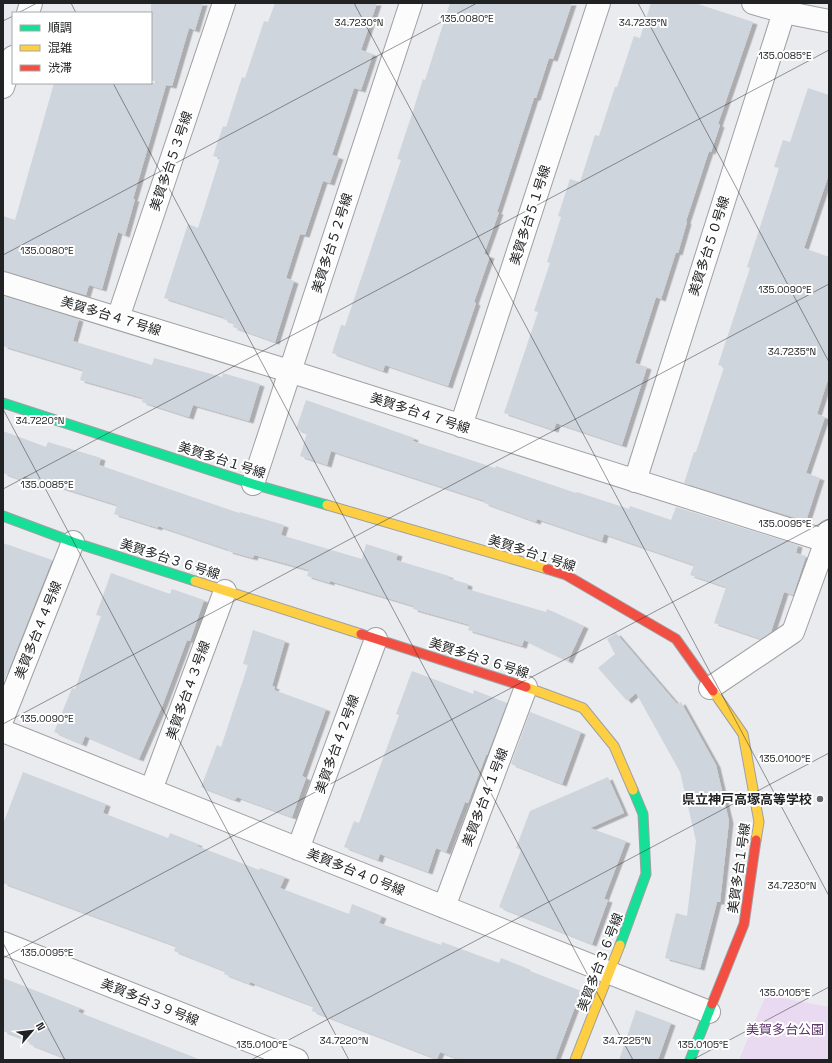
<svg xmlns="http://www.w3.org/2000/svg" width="832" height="1063" viewBox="0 0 832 1063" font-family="'Space Grotesk','Noto Sans JP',sans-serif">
<defs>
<filter id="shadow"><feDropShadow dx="4.5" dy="2.5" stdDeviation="0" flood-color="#0004"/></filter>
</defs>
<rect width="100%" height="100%" fill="#eaebef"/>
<path fill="#eadaf1" d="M766 995 829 1007V1060H739Z"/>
<path fill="#cfd5dd" filter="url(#shadow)" d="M151 3H203L195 30 189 28 172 86 166 85 133 199H135L125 235 118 232 102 289 89 285 86 295 3 271V216L15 220 54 83H160L151 80Z
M275 3H377L361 50 373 54 361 90 354 88 332 155 339 157 330 183 323 181 305 235 300 234 286 278 294 281 275 342 233 327 234 323 223 319V317L164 298 188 224 198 228 220 158 213 156 223 126 226 127 242 77 245 78 264 21 268 22Z
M450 3H572L553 59 549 58 536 98H534L497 212H499L484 254 490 256 474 302 476 303 448 386 385 365 383 371 332 353 341 325 345 326 401 160 397 159 413 111 423 79 425 80Z
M651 3H695L753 22 718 124 720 125 711 152 709 151 686 221 687 222 678 253 676 252 661 299 656 297 635 363 647 367 622 445 556 423 554 430 504 413 538 312 534 311 550 263 547 262 561 217 558 216 570 179 580 182 595 135 599 136 615 87H617L634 36 640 38Z
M808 88 829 95V174L804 248 829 257V376L817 414 825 417 806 473 820 478 806 521 684 483 694 452H696L724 367 718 365 750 268 747 267 779 168 774 167 783 140 790 142Z
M3 296 79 319 73 341 152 365 154 358 222 377 223 373 260 384 249 421 193 405 189 417 142 402 143 398 80 380 83 370 3 346Z
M306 400 414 438 413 441 495 468 496 466 576 493 577 492 629 509 630 506 671 520 676 507 798 545 796 553 806 556 793 595 784 592 771 632 761 639 714 623 726 587 690 575 694 565 604 534 602 541 537 519 536 522 484 503 485 501 331 451 327 465 300 456 307 433 296 429Z
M3 431 46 447 48 442 101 458 99 465 239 513 240 512 284 525 281 535 362 559 366 544 398 554 396 560 449 576 448 578 468 584 467 589 546 612 547 609 584 626 568 661 524 640 522 646 468 630 470 625 413 609 414 606 330 581V583L307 576 309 570 254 555 253 558 228 551 229 550 158 526V528L114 514 117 505 24 476 22 480 3 473Z
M3 543 52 560 3 684Z
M111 573 170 594 172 589 204 600 190 641 187 640 163 704 139 759 85 736 82 744 54 732 72 688 75 689 101 616 96 615Z
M253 630 285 641 272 686 275 687 274 690 326 709 302 776 306 778 292 817 237 797 235 800 201 787 217 745 221 747 248 665 243 664Z
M616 633 677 704 681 702 716 765 729 821 720 902H717L700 968 665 958 676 913 687 916 696 841 680 772 636 693 627 701 598 668 615 654 607 639Z
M412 671 473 694 474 690 507 703 487 755H486L468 803 465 802 446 852 436 848 428 872 380 854 378 860 344 847 354 821 359 823 399 715 396 714Z
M530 712 581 732 562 784 511 764Z
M23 772 106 804 103 813 168 838 170 833 198 844 197 846 259 870 260 868 285 877 280 888 349 914 352 904 382 916 379 923 441 945 442 942 499 963 501 958 526 968 525 969 581 991 555 1060H462L440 1052 437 1059 312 1011 313 1006 250 982V984L224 974 225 971 174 951 176 946 3 883V824Z
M608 777 624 813 590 828 626 841 604 899 608 900 592 944 499 907 521 850 516 848 530 811Z
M3 978 80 1008 78 1012 196 1058 195 1060H70L29 1044 30 1041 3 1031Z
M636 1010 671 1023 658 1060H619Z"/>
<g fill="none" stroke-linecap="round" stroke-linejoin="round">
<defs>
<path id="street" d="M753 3 784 12 829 21
M28 13 31 3
M3 87 13 57
M3 283 289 371 826 541 829 531
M118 318 224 3
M461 426 599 3
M635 481 784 12
M253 484 411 3
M710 688 793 632 826 541
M3 718 73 542
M3 731 610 973 709 1012
M151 790 225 591
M298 849 376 639
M444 907 526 687
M3 943 297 1060"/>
<path id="fast" d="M3 403 253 484 327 505
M3 516 73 542 195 581
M620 945 646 874 643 814 633 790
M690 1060 712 1004"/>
<path id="slow" d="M327 505 547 569
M195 581 361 634
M526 687 583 708 614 746 633 790
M713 691 743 734 759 822 756 840
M575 1060 620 945"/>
<path id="jam" d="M547 569 566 575 676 639 713 691
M361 634 526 687
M712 1004 744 924 756 840"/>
</defs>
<use href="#street" stroke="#9fa0a2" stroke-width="24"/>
<use href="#fast" stroke="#9fa0a2" stroke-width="11"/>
<use href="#slow" stroke="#9fa0a2" stroke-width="11"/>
<use href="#jam" stroke="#9fa0a2" stroke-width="11"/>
<use href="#street" stroke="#fcfcfd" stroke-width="22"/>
<use href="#fast" stroke="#16e098" stroke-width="9"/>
<use href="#slow" stroke="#ffcf43" stroke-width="9"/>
<use href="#jam" stroke="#f24e42" stroke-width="9"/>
</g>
<path fill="none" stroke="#212224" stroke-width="1" stroke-opacity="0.45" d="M71 3 76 13M354 3 829 896M638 3 829 362M18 13 37 3M3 21 13 16M113 83 633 1060M3 255 477 3M3 409 349 1060M3 489 829 50M3 724 829 284M3 943 65 1060M3 958 829 519M251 1060 829 753M692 1060 829 987"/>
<circle fill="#67686b" stroke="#fff" stroke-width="1.5" cx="820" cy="799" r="4"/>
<g text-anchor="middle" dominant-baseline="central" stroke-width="4" stroke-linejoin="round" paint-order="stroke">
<g font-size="13" fill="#212224" stroke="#fff">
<text transform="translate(171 161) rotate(-71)">美賀多台５３号線</text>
<text transform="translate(530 215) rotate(-72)">美賀多台５１号線</text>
<text transform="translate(332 243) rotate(-72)">美賀多台５２号線</text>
<text transform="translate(709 246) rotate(-72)">美賀多台５０号線</text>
<text transform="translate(111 316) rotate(17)">美賀多台４７号線</text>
<text transform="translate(420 413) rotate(18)">美賀多台４７号線</text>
<text transform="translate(222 460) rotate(18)">美賀多台１号線</text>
<text transform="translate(532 553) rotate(18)">美賀多台１号線</text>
<text transform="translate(170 559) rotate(18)">美賀多台３６号線</text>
<text transform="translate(38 630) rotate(-68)">美賀多台４４号線</text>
<text transform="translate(479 658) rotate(18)">美賀多台３６号線</text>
<text transform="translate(188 690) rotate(-70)">美賀多台４３号線</text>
<text transform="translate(337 744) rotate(-70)">美賀多台４２号線</text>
<text transform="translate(485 797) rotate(-69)">美賀多台４１号線</text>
<text transform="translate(739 868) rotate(-82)">美賀多台１号線</text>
<text transform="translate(356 872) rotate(22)">美賀多台４０号線</text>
<text transform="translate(600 962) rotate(-69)">美賀多台３６号線</text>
<text transform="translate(150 1002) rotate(22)">美賀多台３９号線</text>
</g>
<g font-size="13" font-weight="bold" fill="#212224" stroke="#fff" text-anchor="end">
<text x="812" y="799">県立神戸高塚高等学校</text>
</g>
<g font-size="13" fill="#5c3667" stroke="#fff">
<text x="785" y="1029">美賀多台公園</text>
</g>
</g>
<g font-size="10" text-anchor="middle" fill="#212224" stroke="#fff" stroke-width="4" stroke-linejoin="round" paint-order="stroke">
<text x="467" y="22">135.0080°E</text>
<text x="359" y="26">34.7230°N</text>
<text x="643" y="26">34.7235°N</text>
<text x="785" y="59">135.0085°E</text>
<text x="47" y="254">135.0080°E</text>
<text x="785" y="293">135.0090°E</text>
<text x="792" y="355">34.7235°N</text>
<text x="40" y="424">34.7220°N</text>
<text x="47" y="488">135.0085°E</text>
<text x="785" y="527">135.0095°E</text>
<text x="47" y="722">135.0090°E</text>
<text x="785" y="762">135.0100°E</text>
<text x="792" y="889">34.7230°N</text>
<text x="47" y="956">135.0095°E</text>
<text x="785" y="996">135.0105°E</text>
<text x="344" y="1044">34.7220°N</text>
<text x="627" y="1044">34.7225°N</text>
<text x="262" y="1048">135.0100°E</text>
<text x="703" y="1048">135.0105°E</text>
</g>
<rect width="832" height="1063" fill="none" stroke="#212224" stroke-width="8"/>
<rect x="12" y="12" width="140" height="72" fill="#ffffff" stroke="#a6a7a7"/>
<rect x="20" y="25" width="20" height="6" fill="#16e098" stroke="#a6a7a7"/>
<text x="48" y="32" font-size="12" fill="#212224">順調</text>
<rect x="20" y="45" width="20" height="6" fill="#ffcf43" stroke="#a6a7a7"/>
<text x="48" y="52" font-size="12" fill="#212224">混雑</text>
<rect x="20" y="65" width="20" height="6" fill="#f24e42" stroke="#a6a7a7"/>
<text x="48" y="72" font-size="12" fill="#212224">渋滞</text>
<g transform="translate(32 1031) rotate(62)" stroke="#ffffff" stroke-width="3" paint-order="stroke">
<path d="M0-3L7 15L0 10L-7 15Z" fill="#212224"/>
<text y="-6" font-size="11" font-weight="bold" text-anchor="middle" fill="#212224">N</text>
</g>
</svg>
